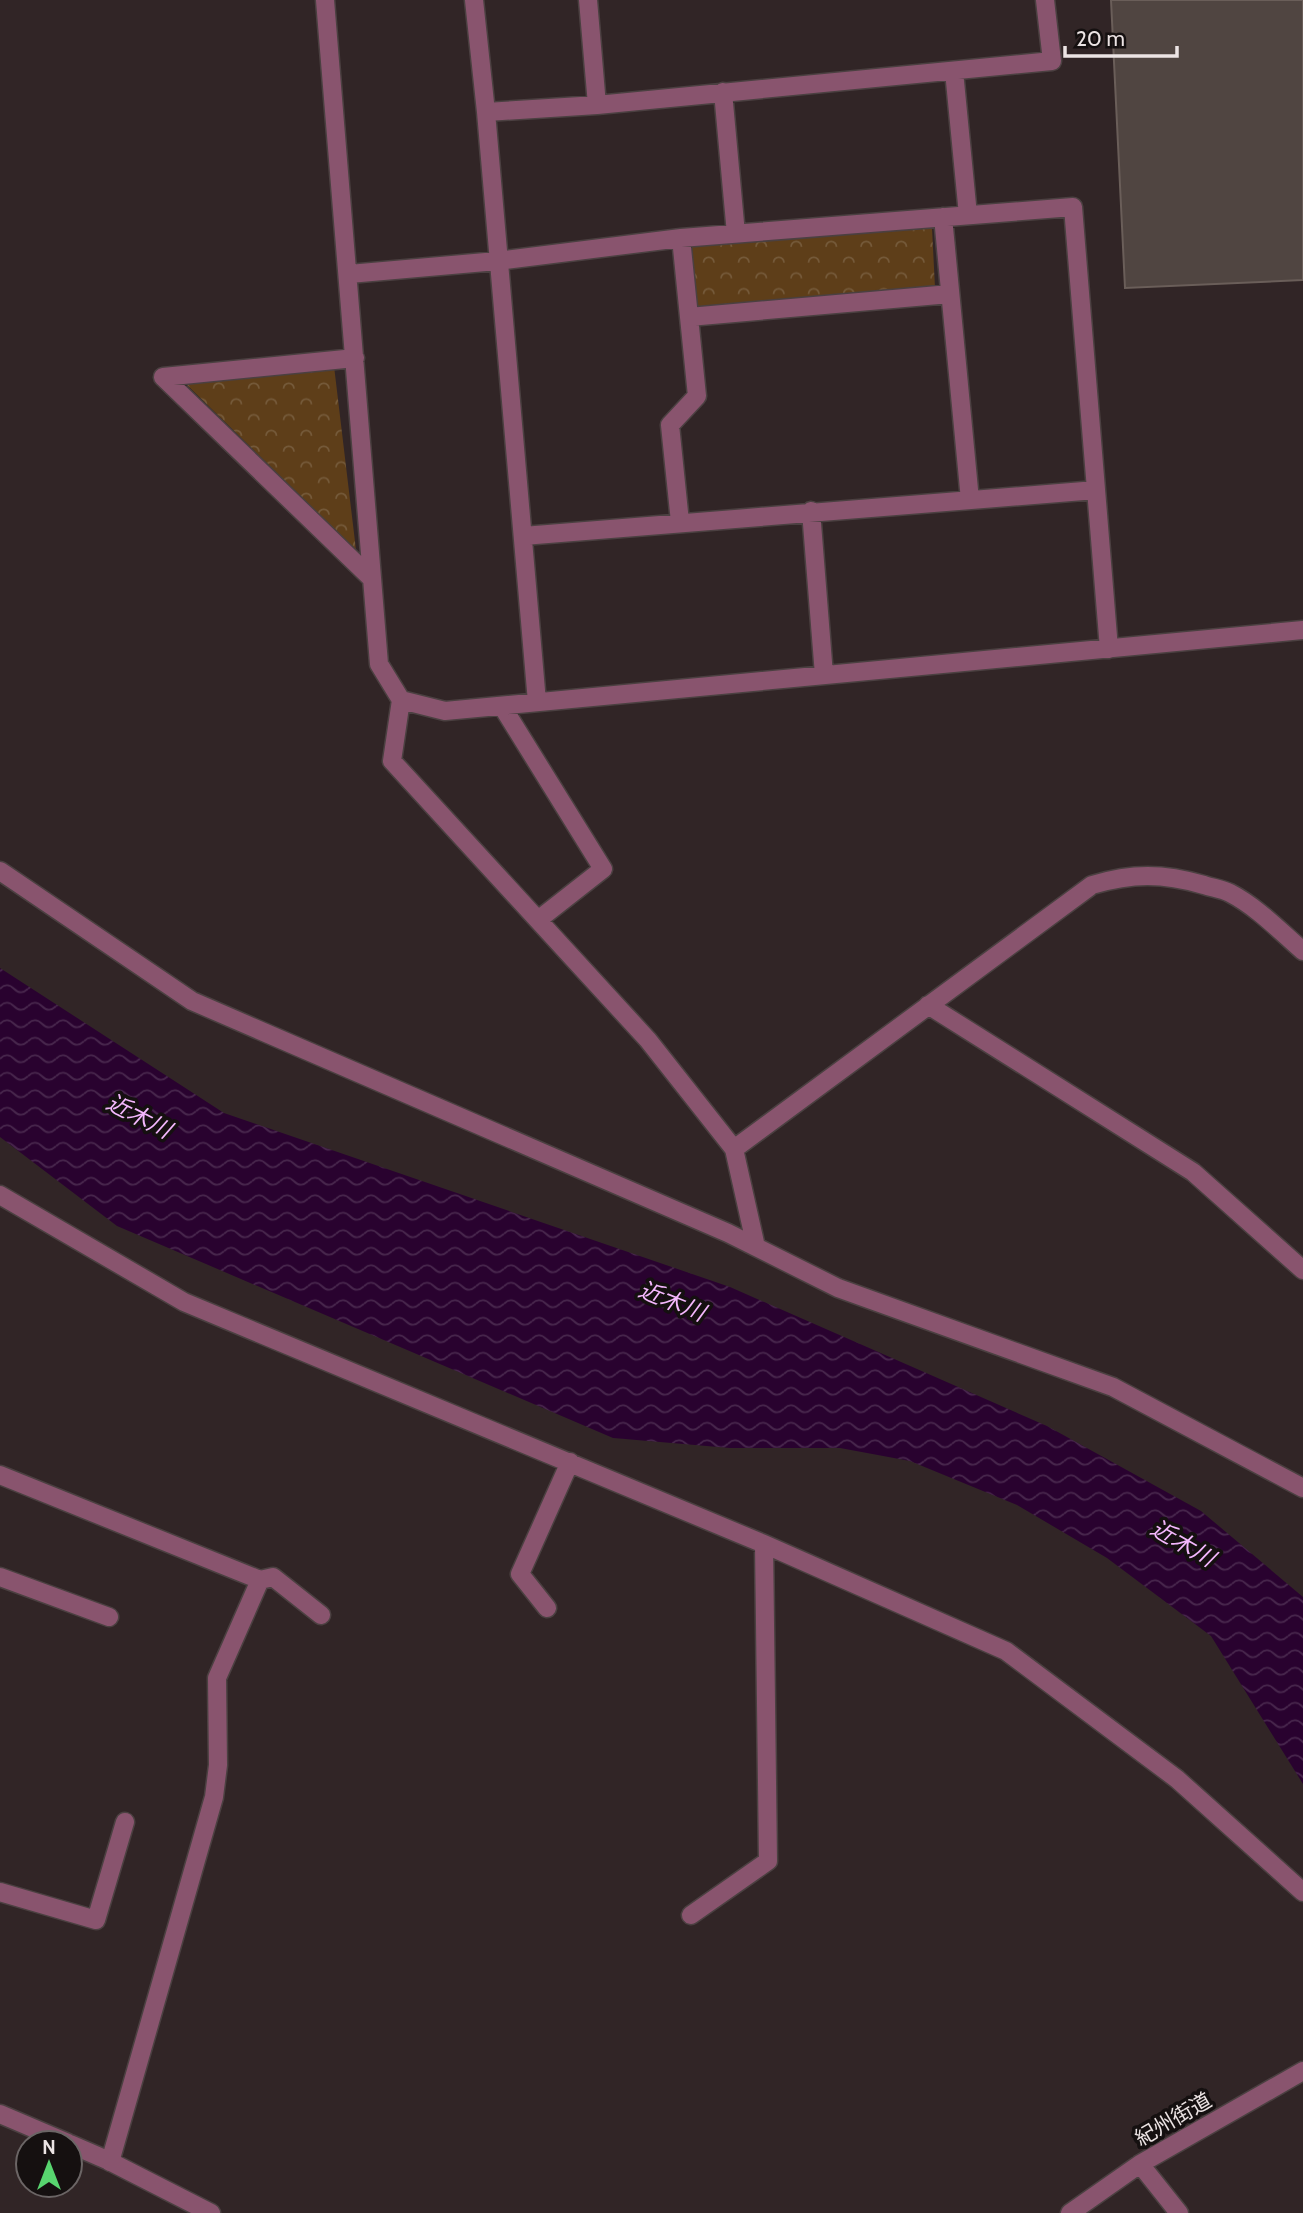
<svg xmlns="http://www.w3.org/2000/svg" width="1303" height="2213" viewBox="0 0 1303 2213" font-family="Cabin,'Noto Sans JP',sans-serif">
<defs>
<pattern id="park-crowns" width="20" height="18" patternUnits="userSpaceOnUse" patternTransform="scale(1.75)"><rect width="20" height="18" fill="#5e3e19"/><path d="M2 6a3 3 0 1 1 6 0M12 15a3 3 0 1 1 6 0" fill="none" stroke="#755a3a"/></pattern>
<pattern id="water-waves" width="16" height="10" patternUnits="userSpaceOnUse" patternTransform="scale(1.75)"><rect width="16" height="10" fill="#29022f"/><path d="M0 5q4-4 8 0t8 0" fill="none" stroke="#48274d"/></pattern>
</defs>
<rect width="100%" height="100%" fill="#312526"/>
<path fill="url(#park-crowns)" d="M932 228 935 288 697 308 692 247Z
M334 366 356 550 186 384Z"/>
<path fill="url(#water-waves)" d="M0 968 224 1113 730 1287 1047 1426 1201 1511 1303 1597V1784L1211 1636 1107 1558 1017 1505 910 1461 840 1448H730L613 1438 117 1226 0 1137Z"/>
<path fill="#504541" stroke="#6a5e59" stroke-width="2" d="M1111 0H1303V280L1125 288Z"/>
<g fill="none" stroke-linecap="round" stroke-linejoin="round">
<defs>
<path id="minor" d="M325 0 379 664 401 700 445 711 1303 630
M474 0 486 112 537 702
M588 0 597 105
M954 71 968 215
M723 92 736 234
M486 112 597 105 1052 61 1045 0
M943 217 970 500
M349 274 497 261 681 238 1073 207 1109 649
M689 317 950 294
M355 358 163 377 370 577
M811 511 824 675
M680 522 670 425 697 396 681 238
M523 536 1096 490
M401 700 392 761 648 1040 734 1149 756 1247
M502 706 603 869 538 920
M0 871 192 1001 728 1233 838 1288 1113 1387 1303 1488
M928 1005 1193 1172 1303 1270
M734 1149 1092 885C1132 873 1163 873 1204 885 1213 888 1222 889 1230 893 1257 907 1280 931 1303 951
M0 1195 184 1302 764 1544 1006 1651 1177 1779 1303 1892
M0 1475 260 1580
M0 1577 109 1617
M547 1608 520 1574 570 1462
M0 1892 96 1920 125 1822
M691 1915 768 1861 764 1544
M0 2114 68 2143
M70 2144 107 2160 211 2213
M110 2162 214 1797 218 1765 217 1678 260 1580 273 1577 321 1615
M1140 2164 1179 2213
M1070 2213 1140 2164 1303 2071"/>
</defs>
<use href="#minor" stroke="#4b4041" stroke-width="21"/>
<use href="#minor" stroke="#89546e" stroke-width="18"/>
</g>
<g text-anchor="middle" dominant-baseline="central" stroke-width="7" stroke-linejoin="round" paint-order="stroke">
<g font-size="21" fill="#ece4e4" stroke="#151010">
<text transform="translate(1173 2119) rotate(-30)">紀州街道</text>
</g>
<g font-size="23" font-style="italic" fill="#f4b7fd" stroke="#151010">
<text transform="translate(139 1116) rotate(27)">近木川</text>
<text transform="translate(672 1301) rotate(22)">近木川</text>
<text transform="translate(1183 1543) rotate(30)">近木川</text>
</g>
</g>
<g transform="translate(49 2164)"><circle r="33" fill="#151010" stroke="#6b6565" stroke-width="2"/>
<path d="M0-5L12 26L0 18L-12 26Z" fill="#58d56f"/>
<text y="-10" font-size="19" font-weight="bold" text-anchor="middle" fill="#ece4e4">N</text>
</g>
<path d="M1065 46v10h112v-10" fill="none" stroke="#ece4e4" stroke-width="3.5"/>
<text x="1076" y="46" font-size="21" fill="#ece4e4" stroke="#151010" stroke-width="5" paint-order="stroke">20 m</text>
</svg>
